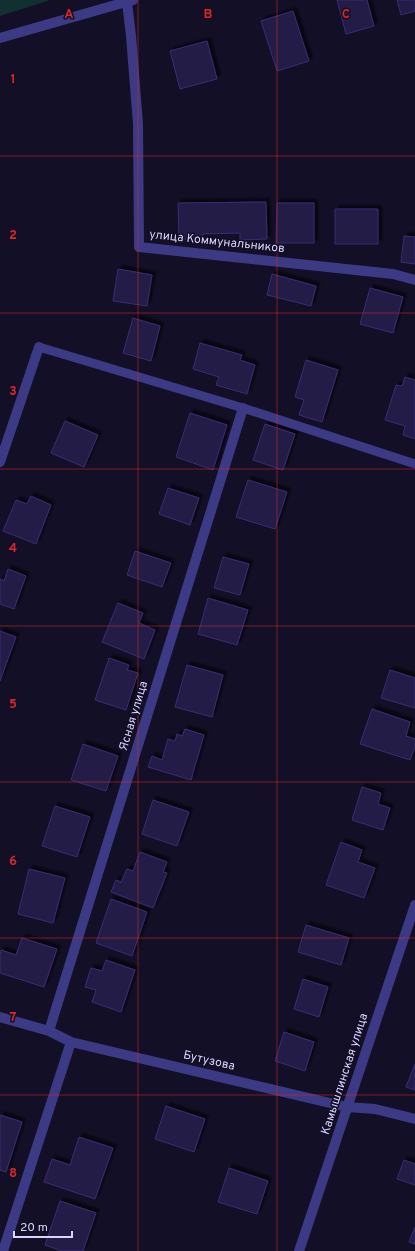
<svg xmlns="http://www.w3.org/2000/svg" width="415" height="1251" viewBox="0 0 415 1251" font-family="Overpass,sans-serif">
<defs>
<filter id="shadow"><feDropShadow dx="3.5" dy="-3.5" stdDeviation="1" flood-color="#0009"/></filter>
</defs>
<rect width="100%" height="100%" fill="#130f26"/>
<path fill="#12302f" d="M0 0H50L0 16Z"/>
<path fill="#241b47" stroke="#3b2d73" filter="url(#shadow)" d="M337 0H367L374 26 346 34Z
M397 0H415V11L401 15Z
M293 11 309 61 277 71 261 21Z
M207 41 217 79 180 89 170 51Z
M266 202 267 239 240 240V233L203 234V239H179L178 203Z
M277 203H314V243H276Z
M335 209H378V244H335Z
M404 236 415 237V264L401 262Z
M118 269 152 275 147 306 113 301Z
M272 274 316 286 311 306 267 295Z
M370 288 403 297 393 333 360 324Z
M133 318 160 326 151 361 123 353Z
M200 343 242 355 240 360 255 365 247 394 216 385 219 377 193 369Z
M306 360 338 370 322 422 299 415 304 400 295 397Z
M405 377 415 380V439L403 435 405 426 385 420 396 385 402 386Z
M190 413 227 425 213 470 176 457Z
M65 421 98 435 84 467 51 453Z
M265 424 295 434 283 470 253 460Z
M248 480 287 492 275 529 236 517Z
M168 488 199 498 190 525 159 514Z
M31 496 51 505 36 544 3 531 16 500 27 504Z
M135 551 171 563 162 587 127 575Z
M223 557 249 564 240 595 214 588Z
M8 569 26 576 14 609 0 604V579L4 581Z
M208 598 248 610 237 645 198 634Z
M118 603 143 613 139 623 155 630 144 659 102 642Z
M0 631 16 637 0 681Z
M109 658 129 665 127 670 138 673 126 710 95 700Z
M187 665 223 675 212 717 175 707Z
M390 670 415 678V708L381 698Z
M372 709 410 722 406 736 415 739V747L410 760 360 744Z
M185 729 204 735 191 780 148 767 152 756 162 760 168 739 175 741 177 734 182 736Z
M83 744 118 756 106 791 71 780Z
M362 787 381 793 378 804 390 808 383 830 352 820Z
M153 800 189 812 177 846 142 834Z
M55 806 90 817 77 857 42 846Z
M341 842 362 850 358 862 375 868 364 898 326 885Z
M140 852 167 862 163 872 167 873 153 908 111 892 116 880 121 882 127 869 133 871Z
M29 869 65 878 53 923 18 914Z
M111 899 147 912 132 956 96 943Z
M306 925 349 938 341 965 298 952Z
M22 938 57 949 44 987 0 973V955L1 950 16 955Z
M106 960 135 970 121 1012 92 1002 96 990 85 987 91 968 102 971Z
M303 979 328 987 319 1017 294 1009Z
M284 1032 314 1042 305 1071 275 1061Z
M415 1064V1090L406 1087Z
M166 1106 205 1119 194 1152 155 1139Z
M0 1115 22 1122 6 1172 0 1170Z
M79 1137 113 1148 95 1199 44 1182 52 1159 70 1165Z
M404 1160 415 1164V1185L397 1179Z
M229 1168 268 1181 257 1214 218 1202Z
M60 1201 96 1213 83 1251H62L45 1245Z
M415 1227V1244L409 1242Z"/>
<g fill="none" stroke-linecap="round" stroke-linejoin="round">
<path stroke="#3d3a85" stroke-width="9" d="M39 347 243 408 415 464"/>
<path stroke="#3d3a85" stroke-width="10" d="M127 2 131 36 138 124 139 247 393 274 415 280
M0 38 133 0
M0 462 39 347
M0 1017 49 1031 71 1042 347 1107 375 1109 415 1119
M49 1031 243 408
M3 1251 71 1042
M299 1251 415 905"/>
</g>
<path fill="none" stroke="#d62828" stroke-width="1" stroke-opacity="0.55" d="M138 0V1251M277 0V1251M0 156H415M0 313H415M0 469H415M0 626H415M0 782H415M0 938H415M0 1095H415"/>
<g text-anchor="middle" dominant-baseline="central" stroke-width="3" stroke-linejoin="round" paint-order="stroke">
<g font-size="12" fill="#d9d4ff" stroke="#130f26">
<text transform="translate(217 242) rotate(6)">улица Коммунальников</text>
<text transform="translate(134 716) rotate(-73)">Ясная улица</text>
<text transform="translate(209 1061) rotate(13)">Бутузова</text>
<text transform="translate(345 1074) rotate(-72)">Камышлинская улица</text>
</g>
</g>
<g font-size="13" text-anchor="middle" font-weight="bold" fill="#d62828" stroke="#130f26" stroke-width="3" stroke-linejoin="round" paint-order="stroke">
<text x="69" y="18">A</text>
<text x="208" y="18">B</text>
<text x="346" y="18">C</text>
<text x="13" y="83">1</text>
<text x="13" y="239">2</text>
<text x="13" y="395">3</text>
<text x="13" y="552">4</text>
<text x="13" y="708">5</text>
<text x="13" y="865">6</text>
<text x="13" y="1021">7</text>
<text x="13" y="1177">8</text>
</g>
<path d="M14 1231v6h58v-6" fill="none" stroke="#d9d4ff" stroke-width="2"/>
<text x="20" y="1231" font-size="12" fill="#d9d4ff" stroke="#130f26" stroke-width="3" paint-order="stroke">20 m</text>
</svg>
